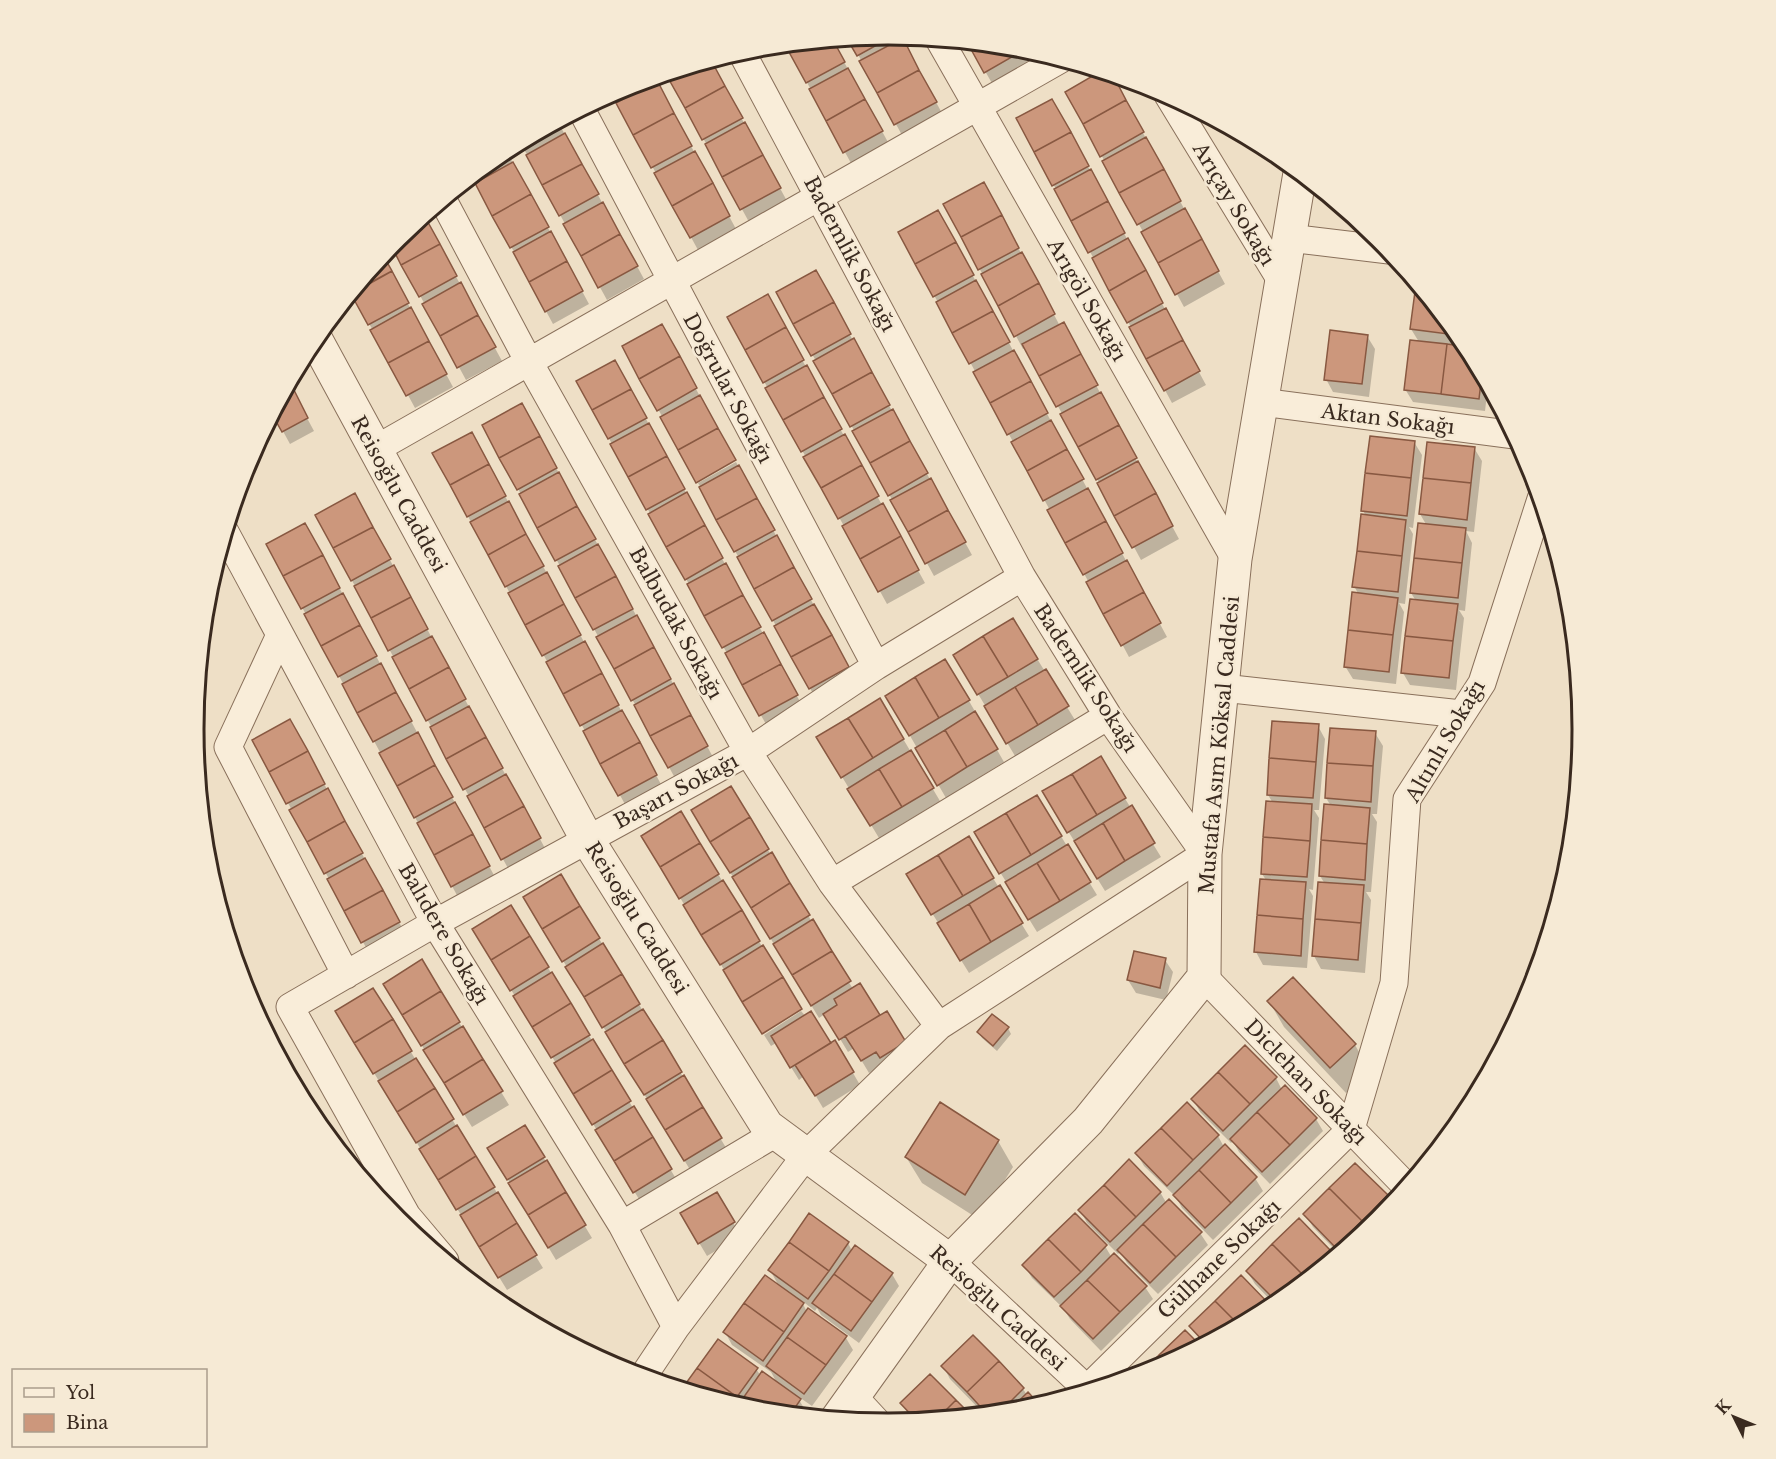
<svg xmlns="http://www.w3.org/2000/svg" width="1776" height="1459" viewBox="0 0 1776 1459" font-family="'Libre Baskerville',serif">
<rect width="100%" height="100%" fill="#eedfc6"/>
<path fill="#0003" d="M888 35 900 36 943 115 903 137 849 38Z
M832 40 889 144 852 165 786 44Z
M969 43 1022 48 1030 64 993 85Z
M710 61 787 201 749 222 668 74Z
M1111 74 1225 284 1184 307 1067 92Z
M654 78 736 229 698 250 612 93 622 87Z
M1059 113 1206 385 1172 403 1018 119Z
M558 122 644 279 607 300 520 142Z
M506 150 589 304 553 324 473 176Z
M991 197 1060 326 1070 337 1179 539 1141 560 1026 347 1023 349 1016 336 945 205Z
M423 216 502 361 466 380 392 244Z
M945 224 1167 637 1129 657 900 232Z
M382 256 453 387 415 408 352 292Z
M815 272 972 555 934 576 778 292Z
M1417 286 1466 344 1488 386 1485 411 1413 402 1405 389 1419 342 1411 329Z
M767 296 925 583 887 604 729 318Z
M1367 336 1375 349 1369 397 1333 392 1326 379Z
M669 339 703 402 697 480 624 347Z
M622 375 804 709 768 728 578 382Z
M293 392 314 431 290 444 273 413Z
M529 418 714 759 676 780 484 426Z
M1414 442 1422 455 1413 528 1409 527 1413 534 1405 604 1399 603 1404 612 1396 684 1353 679 1345 666 1359 595 1354 586 1366 517 1363 510Z
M1428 443 1474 448 1482 461 1474 532 1466 531 1472 543 1465 611 1459 610 1464 618 1456 690 1410 685 1403 673 1416 601 1411 593 1427 526 1420 514Z
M478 446 663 788 627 808 434 454Z
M736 462 855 681 817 701 698 483Z
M362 508 547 852 510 872 317 516Z
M312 537 496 879 459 899 268 544Z
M1013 620 1075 720 1015 756 955 655Z
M887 696 969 701 1004 762 946 798Z
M880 700 940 801 879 838 818 737Z
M1318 726 1325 739 1319 810H1314L1319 818 1313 890 1309 889 1313 896 1307 968 1263 965 1256 952 1266 880 1262 874 1273 803 1268 795Z
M1375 733 1383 746 1377 814H1372L1377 822 1371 892H1366L1371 900 1365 973 1321 969 1314 956 1325 884 1320 876 1331 806 1326 798Z
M297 734 406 935 370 955 254 740Z
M1100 758 1161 857 1105 891 1044 792Z
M730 788 853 989 860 985 879 1017 912 1055 885 1064 869 1073 854 1048 848 1052 825 1014 819 1018 700 823Z
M1037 797 1097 895 1037 932 976 833Z
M681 813 800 1009 762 1032 643 837Z
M968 838 1029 936 969 973 908 874Z
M561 876 728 1151 692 1173 525 898Z
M511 907 678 1182 642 1204 474 929Z
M1165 960 1173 972 1166 1000 1136 993 1128 980Z
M422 961 509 1105 472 1127 392 997Z
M373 990 543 1268 507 1290 344 1024Z
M1269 1001 1355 1045 1370 1071 1346 1093 1284 1027Z
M801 1011 831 1045 853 1073 860 1085 823 1108 804 1076 799 1080 776 1043 771 1046 764 1035Z
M1008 1028 1011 1034 997 1051 982 1038 979 1033Z
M1245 1047 1276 1078 1282 1090 1316 1119 1323 1131 1270 1184 1239 1152 1233 1141 1231 1143 1200 1112 1193 1099Z
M525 1127 592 1238 556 1260 489 1148Z
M1218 1136 1224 1147 1255 1178 1263 1191 1213 1240 1182 1208 1176 1197 1144 1166 1137 1154Z
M998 1141 1013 1167 980 1220 922 1183 906 1157Z
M1160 1192 1167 1204 1200 1233 1208 1245 1158 1294 1127 1263 1120 1252 1118 1254 1087 1223 1080 1210Z
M716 1194 741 1236 707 1256 682 1214Z
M1387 1196 1392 1206 1379 1221 1339 1254 1313 1227 1305 1214Z
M848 1243 852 1251 892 1274 899 1286 859 1343 821 1315 817 1308 815 1311 801 1300 807 1312 846 1338 853 1350 812 1406 796 1395 807 1413 805 1416 752 1411 683 1390 756 1369 761 1376 778 1385 771 1372 732 1345 725 1332 780 1288 770 1270Z
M1105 1246 1112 1258 1145 1287 1153 1299 1101 1351 1070 1319 1063 1308 1032 1278 1024 1265Z
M1330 1252 1334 1258 1276 1306 1255 1284 1247 1271Z
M1272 1308 1204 1345 1191 1326Z
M943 1366 1023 1389 1027 1395 1040 1406 1023 1411 985 1415 950 1379Z
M930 1376 970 1416 915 1422 910 1416 902 1404Z"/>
<path fill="#cc977c" stroke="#885841" stroke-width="1.5" d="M888 35H895L857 56 847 39Z
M903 38 919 70 877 93 859 61Z
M833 40 845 62 806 83 789 52 808 42Z
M808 42 789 52 785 45Z
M967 42 1023 48 1024 50 984 73Z
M711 60 725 86 685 108 667 76 676 71Z
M848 68 865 99 826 121 809 89Z
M919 70 937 102 894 125 877 93Z
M1101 71 1113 75 1126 100 1083 124 1065 92Z
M657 80 674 113 633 135 616 103Z
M637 83 612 96 611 93 622 87Z
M725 86 743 118 702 140 685 108Z
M865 99 883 131 843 153 826 121Z
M1052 99 1071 132 1034 152 1016 118Z
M1126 100 1144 132 1100 157 1083 124Z
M674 113 692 146 651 168 633 135Z
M559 121 562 127 522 149 519 142Z
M745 122 763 155 722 177 705 144Z
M1071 132 1089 166 1052 186 1034 152Z
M565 133 582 164 542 185 526 155Z
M1146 137 1164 169 1119 193 1102 161Z
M506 149 511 157 472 178 471 177Z
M695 151 713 183 672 206 654 173Z
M763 155 781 188 740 210 722 177Z
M513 162 531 194 492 216 475 183Z
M582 164 599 194 559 216 542 185Z
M1091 169 1108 201 1071 221 1054 189Z
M1164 169 1181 201 1137 225 1119 193Z
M984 182 1002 215 961 237 943 204Z
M713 183 730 216 690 238 672 206Z
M531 194 549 227 510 248 492 216Z
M1108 201 1125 233 1088 253 1071 221Z
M603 202 620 234 581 256 563 224Z
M1185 208 1202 239 1158 263 1141 232Z
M938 210 956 242 915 264 898 232Z
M424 215 440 244 401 265 391 245Z
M1002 215 1019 248 978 270 961 237Z
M551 231 567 261 529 282 513 252Z
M620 234 638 266 598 288 581 256Z
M1128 238 1146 270 1109 291 1092 258Z
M1202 239 1219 271 1175 295 1158 263Z
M956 242 974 275 933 297 915 264Z
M440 244 457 276 419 297 401 265Z
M1022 252 1039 283 998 306 981 274Z
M383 255 392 271 351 293Z
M567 261 583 291 545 312 529 282Z
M816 270 834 302 793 324 776 292Z
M1146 270 1163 303 1127 323 1109 291Z
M392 271 409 303 368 325 351 294Z
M976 280 993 311 952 333 936 302Z
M461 282 478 315 440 336 422 304Z
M1039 283 1055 314 1014 337 998 306Z
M1416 284 1449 323 1448 334 1410 329Z
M768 294 786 327 745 350 727 317Z
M834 302 851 334 811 356 793 324Z
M411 307 429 341 388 363 370 330Z
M1166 308 1183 340 1146 359 1129 327Z
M993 311 1010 342 969 364 952 333Z
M478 315 496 347 457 368 440 336Z
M1064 322 1081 354 1039 376 1022 344Z
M1449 323 1459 335 1448 334Z
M662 324 680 356 639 379 622 346Z
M786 327 804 360 763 383 745 350Z
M1330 330 1368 335 1362 384 1324 380Z
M854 338 872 372 832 394 813 361Z
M1183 340 1200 371 1164 391 1146 359Z
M1410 340 1447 344 1441 394 1404 390Z
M429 341 447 374 406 396 388 363Z
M1447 344 1468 347 1482 373 1479 399 1441 394Z
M1014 350 1031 381 990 403 973 372Z
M1081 354 1098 385 1056 407 1039 376Z
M680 356 697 388 657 411 639 379Z
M615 360 631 389 592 410 576 381Z
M807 365 824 397 783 420 765 388Z
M872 372 890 405 850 427 832 394Z
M1031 381 1048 413 1007 435 990 403Z
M631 389 647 418 608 439 592 410Z
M294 390 308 418 282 432 272 414 282 396Z
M1101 392 1119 425 1078 447 1060 414Z
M700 395 718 428 678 450 660 417Z
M824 397 842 429 801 452 783 420Z
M522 403 540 436 499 458 482 425Z
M893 409 910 441 870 463 852 431Z
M1051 420 1067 449 1027 471 1011 442Z
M649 423 667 456 628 477 610 444Z
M1119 425 1137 458 1096 480 1078 447Z
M718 428 736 460 696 483 678 450Z
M472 432 489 464 450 485 432 453Z
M845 434 862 465 821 488 803 457Z
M540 436 557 468 517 490 499 458Z
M1370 436 1415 441 1411 478 1365 473Z
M910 441 928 473 888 496 870 463Z
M1427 442 1475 447 1471 483 1423 478Z
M1067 449 1084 479 1043 501 1027 471Z
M667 456 685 489 646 510 628 477Z
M1138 461 1156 493 1114 516 1097 483Z
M489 464 506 496 467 517 450 485Z
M739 465 757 498 716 520 699 487Z
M862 465 879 496 838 519 821 488Z
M559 472 577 506 537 528 519 494Z
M1365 473 1411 478 1407 516 1361 511Z
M931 478 948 510 908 532 890 500Z
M1423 478 1471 483 1467 520 1419 514Z
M1088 488 1106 521 1065 543 1047 510Z
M687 492 705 525 666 547 648 514Z
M355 493 373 527 333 548 315 515Z
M1156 493 1173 526 1132 548 1114 516Z
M757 498 775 530 734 552 716 520Z
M509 501 526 534 488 555 470 522Z
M883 503 901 536 860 559 842 526Z
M577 506 596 539 555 561 537 528Z
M948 510 966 542 925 564 908 532Z
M1361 514 1406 520 1402 556 1357 551Z
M1106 521 1123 553 1083 575 1065 543Z
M305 523 323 555 283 576 266 544Z
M1418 523 1466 528 1462 563 1414 558Z
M705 525 723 558 685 580 666 547Z
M373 527 391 559 351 581 333 548Z
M526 534 544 566 505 587 488 555Z
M777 535 794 567 754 589 737 557Z
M901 536 919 570 878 592 860 559Z
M598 544 616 576 575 598 558 566Z
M1357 551 1402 556 1398 592 1352 587Z
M323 555 340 588 301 609 283 576Z
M1414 558 1462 563 1458 598 1410 593Z
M1127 560 1144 592 1103 614 1086 582Z
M726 563 743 595 704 616 687 584Z
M394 565 411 597 371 618 354 586Z
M794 567 812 599 772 621 754 589Z
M547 572 564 604 525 625 508 593Z
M616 576 633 609 593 630 575 598Z
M1144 592 1161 623 1121 646 1103 614Z
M1352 592 1398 598 1393 635 1348 630Z
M343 593 360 625 321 646 304 614Z
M743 595 761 627 722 648 704 616Z
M411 597 428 629 388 651 371 618Z
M1410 599 1458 604 1453 641 1405 636Z
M564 604 581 635 542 656 525 625Z
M814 604 832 635 791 657 774 626Z
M637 615 654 647 614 669 596 637Z
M1013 618 1038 659 1008 677 983 636Z
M360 625 377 656 338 677 321 646Z
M1348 630 1393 635 1389 672 1344 667Z
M764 632 781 664 742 685 725 653Z
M832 635 849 667 809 689 791 657Z
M432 636 449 667 409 689 392 657Z
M983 636 1008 677 977 695 953 655Z
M1405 636 1453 641 1449 678 1401 673Z
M585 641 602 673 563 694 546 662Z
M654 647 671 679 631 701 614 669Z
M945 659 970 700 939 718 915 677Z
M381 663 396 692 357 713 342 684Z
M781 664 798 695 759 716 742 685Z
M449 667 466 699 426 721 409 689Z
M1046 669 1069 706 1038 725 1015 687Z
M602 673 619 705 580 726 563 694Z
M915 677 939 718 909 736 885 696Z
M674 683 691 715 650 736 634 705Z
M1015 687 1038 725 1006 744 984 706Z
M396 692 412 721 373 742 357 713Z
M880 698 904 739 873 758 848 718Z
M469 706 486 737 446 759 430 727Z
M622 710 640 742 600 764 583 731Z
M975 711 998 749 967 767 945 730Z
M691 715 708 746 668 768 650 736Z
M848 718 873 758 841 778 816 737Z
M290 719 308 751 269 772 252 740Z
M1272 721 1319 724 1316 762 1269 758Z
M1330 728 1376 731 1373 766 1327 763Z
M945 730 967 767 937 786 915 748Z
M418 732 435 765 397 786 379 753Z
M486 737 503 768 463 790 446 759Z
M640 742 657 775 618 796 600 764Z
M911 750 934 788 902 807 879 769Z
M308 751 325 784 286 804 269 772Z
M1101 756 1126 798 1097 815 1072 774Z
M1269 758 1316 762 1313 798 1267 795Z
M1327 763 1373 766 1371 802 1325 798Z
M435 765 453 797 414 818 397 786Z
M879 769 902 807 870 826 847 789Z
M506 774 524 806 484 828 467 796Z
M1072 774 1097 815 1067 833 1042 791Z
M731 786 750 817 710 842 691 810Z
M328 788 345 821 307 842 289 810Z
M1037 795 1062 836 1031 855 1006 813Z
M1266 801 1312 804 1310 841 1263 837Z
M455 802 473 834 434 855 417 823Z
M1324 804 1370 808 1367 844 1321 840Z
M1132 805 1155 843 1125 861 1103 823Z
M524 806 541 838 501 860 484 828Z
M681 811 700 843 660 867 641 836Z
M1006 813 1031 855 999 874 974 832Z
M750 817 769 849 730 873 710 842Z
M345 821 363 853 324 874 307 842Z
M1103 823 1125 861 1097 879 1074 841Z
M473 834 490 866 451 887 434 855Z
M969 836 994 878 963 896 938 855Z
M1263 837 1310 841 1307 877 1261 874Z
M1321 840 1367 844 1365 880 1319 876Z
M700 843 719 874 679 899 660 867Z
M1068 844 1091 882 1060 901 1037 863Z
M772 852 790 883 751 908 732 877Z
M938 855 963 896 931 915 906 874Z
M365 858 383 890 344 911 327 879Z
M1037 863 1060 901 1028 920 1005 882Z
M561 874 580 906 542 929 523 897Z
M1260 879 1306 882 1303 919 1257 915Z
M723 880 742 910 701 935 683 905Z
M1318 882 1364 885 1361 923 1315 919Z
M790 883 810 915 770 939 751 908Z
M1000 885 1023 923 991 942 969 904Z
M383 890 400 922 361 943 344 911Z
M969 904 991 942 960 961 937 923Z
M511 905 530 936 491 960 472 929Z
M580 906 600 938 562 962 542 929Z
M742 910 760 941 720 965 701 935Z
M1257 915 1303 919 1301 956 1254 952Z
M813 919 832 951 792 975 773 944Z
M1315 919 1361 923 1358 960 1312 956Z
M530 936 549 967 510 991 491 960Z
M603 943 622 974 584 997 565 967Z
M763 945 783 977 742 1002 723 970Z
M832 951 851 981 811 1006 792 975Z
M1134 951 1166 958 1160 988 1127 980Z
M422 959 441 991 402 1015 383 984Z
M552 972 571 1003 532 1027 513 996Z
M622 974 640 1004 602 1028 584 997Z
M783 977 802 1009 762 1034 742 1002Z
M1293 977 1356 1044 1330 1068 1267 1001Z
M860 983 880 1015 839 1040 823 1014 837 1005 834 999Z
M373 988 393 1019 354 1043 335 1011Z
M441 991 460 1022 421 1046 402 1015Z
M571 1003 590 1035 551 1058 532 1027Z
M643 1009 663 1040 624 1064 605 1032Z
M811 1011 831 1043 790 1068 771 1036Z
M887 1011 906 1042 880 1058 876 1052 861 1061 845 1036Z
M992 1014 1009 1027 993 1046 977 1032Z
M393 1019 412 1051 373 1074 354 1043Z
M463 1026 483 1059 444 1083 423 1050Z
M593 1039 612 1070 573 1094 554 1063Z
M663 1040 682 1072 644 1095 624 1064Z
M835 1040 854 1072 815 1096 795 1065Z
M1245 1045 1277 1077 1250 1104 1218 1072Z
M416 1058 435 1088 397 1112 378 1081Z
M483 1059 503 1091 463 1115 444 1083Z
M612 1070 631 1101 592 1125 573 1094Z
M1218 1072 1250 1104 1223 1131 1191 1099Z
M684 1075 703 1107 665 1130 646 1099Z
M1285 1085 1317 1118 1290 1145 1257 1112Z
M435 1088 454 1119 416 1143 397 1112Z
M940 1102 999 1140 965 1195 905 1157Z
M1187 1102 1219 1135 1193 1160 1161 1128Z
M634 1106 653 1137 614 1161 595 1130Z
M703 1107 722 1138 684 1161 665 1130Z
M1257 1112 1290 1145 1262 1172 1230 1139Z
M457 1125 476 1156 438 1180 419 1149Z
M525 1125 545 1157 507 1180 487 1148Z
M1161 1128 1193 1160 1167 1186 1135 1153Z
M653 1137 672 1169 633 1193 614 1161Z
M1225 1144 1257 1177 1231 1203 1199 1170Z
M476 1156 495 1187 456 1210 438 1180Z
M1129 1159 1161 1192 1136 1217 1104 1185Z
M547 1160 566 1192 528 1215 508 1183Z
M1355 1163 1388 1195 1362 1221 1329 1188Z
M1199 1170 1231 1203 1205 1228 1173 1195Z
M1104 1185 1136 1217 1110 1242 1078 1210Z
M1329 1188 1362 1221 1335 1247 1303 1214Z
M498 1192 517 1223 479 1247 460 1215Z
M566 1192 586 1225 548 1248 528 1215Z
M717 1192 735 1222 698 1244 680 1213Z
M1169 1199 1202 1232 1176 1257 1143 1224Z
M809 1213 849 1242 829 1271 789 1242Z
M1075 1213 1107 1245 1081 1272 1048 1239Z
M1299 1218 1331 1251 1305 1277 1272 1244Z
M517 1223 537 1255 498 1278 479 1247Z
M1143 1224 1176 1257 1150 1283 1117 1250Z
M1048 1239 1081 1272 1054 1297 1022 1265Z
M789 1242 829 1271 808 1299 768 1270Z
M1272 1244 1305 1277 1278 1303 1246 1271Z
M855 1245 893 1273 872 1302 834 1274Z
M1114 1253 1147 1286 1120 1312 1087 1280Z
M834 1274 872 1302 851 1331 812 1303Z
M765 1275 804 1303 784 1332 744 1303Z
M1241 1275 1273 1308 1240 1326 1215 1301Z
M1087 1280 1120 1312 1093 1339 1060 1306Z
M1215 1301 1240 1326 1206 1344 1189 1326Z
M744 1303 784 1332 763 1361 723 1332Z
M808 1308 847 1336 826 1365 787 1337Z
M1185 1330 1201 1346 1168 1364 1159 1355Z
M973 1335 999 1361 967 1392 941 1366Z
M787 1337 826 1365 804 1394 766 1366Z
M718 1339 758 1368 737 1397 697 1368Z
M1159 1355 1168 1364 1154 1372 1137 1377Z
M999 1361 1024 1388 998 1414 988 1415 967 1392Z
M697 1368 737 1397 731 1405 681 1390Z
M762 1371 801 1399 790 1415 755 1411 741 1401Z
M930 1374 956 1400 936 1420 918 1422 900 1403Z
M1028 1392 1041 1406 1023 1411 1006 1413Z
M956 1400 972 1416 936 1420Z
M741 1401 755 1411 737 1406Z"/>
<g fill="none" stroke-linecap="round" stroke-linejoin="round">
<defs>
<path id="minor" d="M939 39 1235 559
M1168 95 1282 282
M581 109 876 666
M443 200 529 362 748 752 832 883 939 1026
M1289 238 1389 250
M1262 402 1515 435
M374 450 1061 59
M225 532 435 923 622 1225 676 1327
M280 635 228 747 346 975
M1223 688 1461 714
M832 883 1108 716
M1204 977 1407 1187
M622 1225 776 1133
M445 1261 407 1216 290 1007 435 923 748 752 876 666 1022 577
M950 1261 1089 1391
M642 1378 676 1327 806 1155 939 1026 1205 854 1108 716 1022 577 741 51
M1087 1389 1351 1129 1394 983 1407 799 1482 683 1541 499
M853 1396 879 1424"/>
<path id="tertiary" d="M315 338 587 839 767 1126 950 1261
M837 1419 950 1261 1088 1121 1204 977 1205 854 1235 559 1300 173"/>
</defs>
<use href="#minor" stroke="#89705b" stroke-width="29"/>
<use href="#tertiary" stroke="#89705b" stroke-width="35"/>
<use href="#minor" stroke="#f9edd9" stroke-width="27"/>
<use href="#tertiary" stroke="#f9edd9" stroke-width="33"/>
</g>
<g text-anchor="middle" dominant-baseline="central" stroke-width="5" stroke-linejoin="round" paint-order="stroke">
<g font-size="20" fill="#3a2a1f" stroke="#f6ead5">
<text transform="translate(1234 204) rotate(59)">Arıçay Sokağı</text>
<text transform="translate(850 254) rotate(62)">Bademlik Sokağı</text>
<text transform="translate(1087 300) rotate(60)">Arıgöl Sokağı</text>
<text transform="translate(728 388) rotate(62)">Doğrular Sokağı</text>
<text transform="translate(1388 419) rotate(7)">Aktan Sokağı</text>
<text transform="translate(399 494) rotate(61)">Reisoğlu Caddesi</text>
<text transform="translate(676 623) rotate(61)">Balbudak Sokağı</text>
<text transform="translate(1086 678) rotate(57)">Bademlik Sokağı</text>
<text transform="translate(1445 741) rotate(-60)">Altınlı Sokağı</text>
<text transform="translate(1219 745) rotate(-85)">Mustafa Asım Köksal Caddesi</text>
<text transform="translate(676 791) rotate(-28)">Başarı Sokağı</text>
<text transform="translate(637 918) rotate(58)">Reisoğlu Caddesi</text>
<text transform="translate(444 934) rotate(60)">Balıdere Sokağı</text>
<text transform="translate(1306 1082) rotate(46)">Diclehan Sokağı</text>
<text transform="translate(1219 1259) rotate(-44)">Gülhane Sokağı</text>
<text transform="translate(998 1308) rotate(42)">Reisoğlu Caddesi</text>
</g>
</g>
<path d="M0 0H1776V1459H0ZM204 729a684 684 0 1 1 1368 0a684 684 0 1 1-1368 0Z" fill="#f6ead5" fill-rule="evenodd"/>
<path fill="none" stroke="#3a2a1f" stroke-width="3" d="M204 729a684 684 0 1 1 1368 0a684 684 0 1 1-1368 0Z"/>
<rect x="12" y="1369" width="195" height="78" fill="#f6ead5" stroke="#ab9d8c" stroke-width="1.5"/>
<rect x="24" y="1388" width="30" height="9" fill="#f9edd9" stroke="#ab9d8c" stroke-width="1.5"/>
<text x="66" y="1399" font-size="18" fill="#3a2a1f">Yol</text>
<rect x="24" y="1414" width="30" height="18" fill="#cc977c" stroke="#ab9d8c" stroke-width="1.5"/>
<text x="66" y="1429" font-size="18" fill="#3a2a1f">Bina</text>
<g transform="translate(1734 1417) rotate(313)" stroke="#f6ead5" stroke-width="4.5" paint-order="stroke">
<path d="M0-4.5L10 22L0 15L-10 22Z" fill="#3a2a1f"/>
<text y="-9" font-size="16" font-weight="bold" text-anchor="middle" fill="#3a2a1f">K</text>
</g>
</svg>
